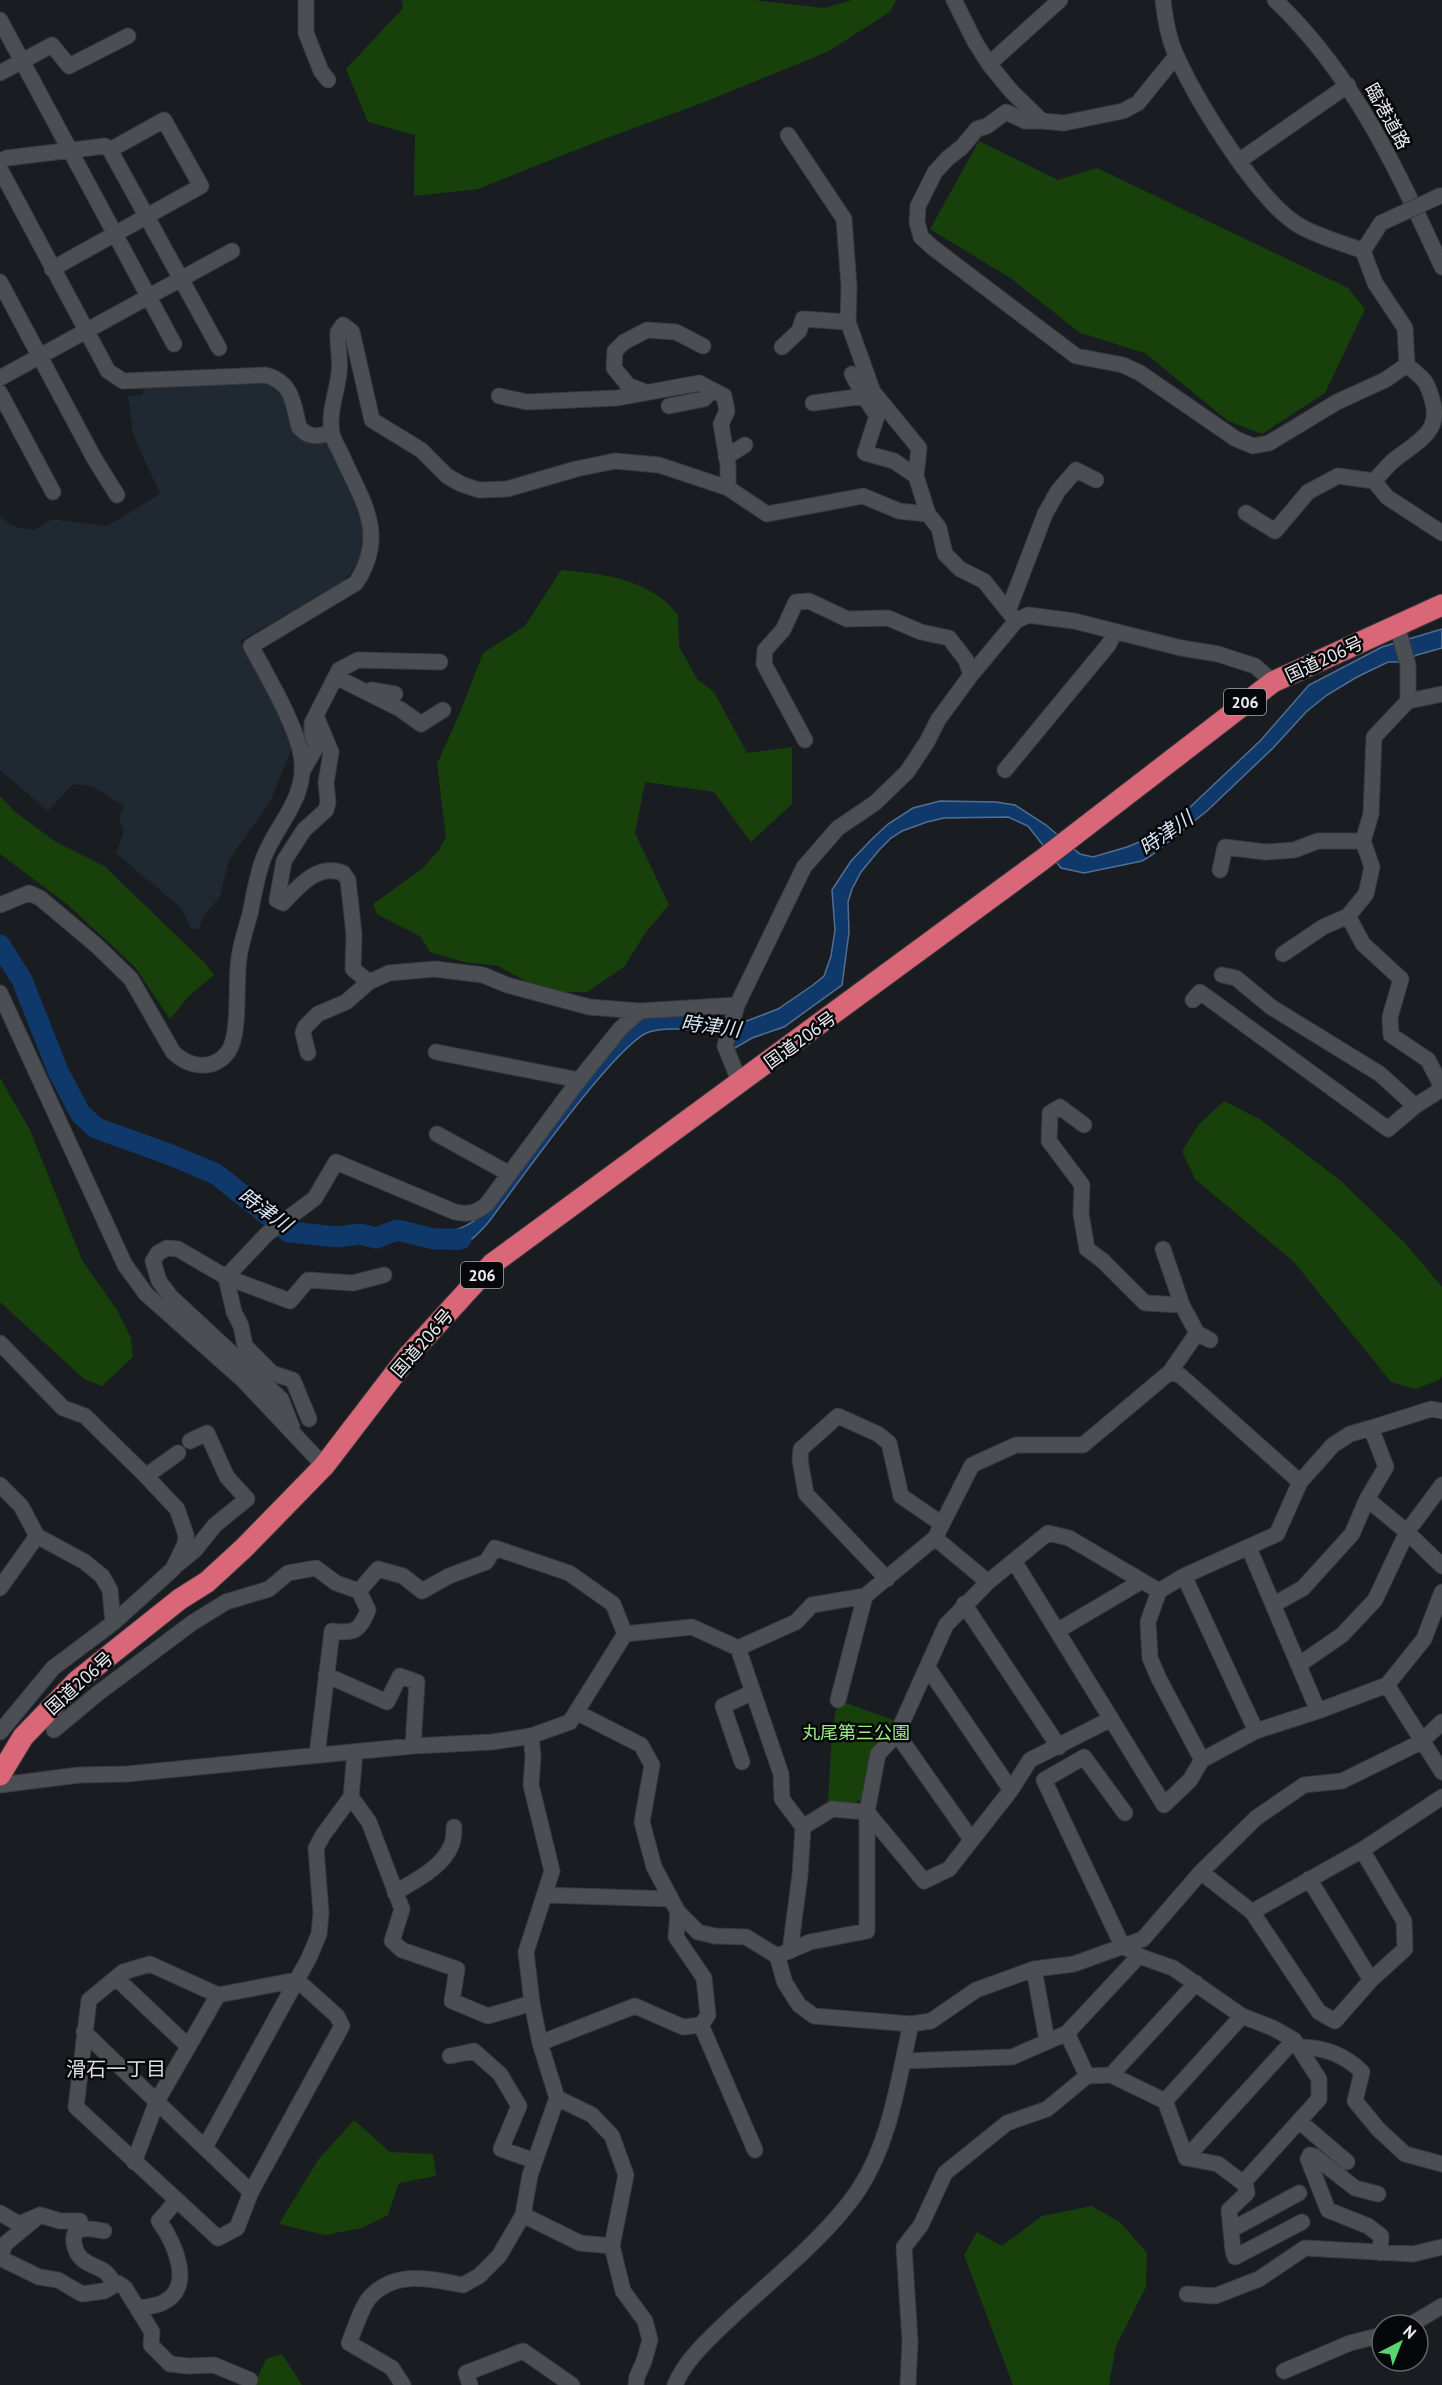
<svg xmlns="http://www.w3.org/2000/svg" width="1442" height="2385" viewBox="0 0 1442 2385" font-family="'PT Sans','Noto Sans JP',sans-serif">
<rect width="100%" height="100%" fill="#191d21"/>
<path fill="#202831" d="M267 382 281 389 288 405 294 432 311 441 329 439 365 529 367 551 357 566 343 582 240 641 294 742 271 800 229 860 220 896 203 917 199 930 191 928 180 907 116 853 124 831 119 818 124 806 92 786 73 784 48 811 0 770V516L12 526 33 530 52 519 107 526 160 494 133 434 128 396 143 394 144 386Z"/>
<path fill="#17400b" d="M402 0H754L824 8 852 0H896L890 12 827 52 702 103 604 139 478 189 414 196 415 135 368 122 346 69 403 8Z
M979 141 1058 180 1097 168 1348 288 1365 309 1325 393 1262 434 1228 421 1145 353 1080 333 1012 279 930 229Z
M561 570C595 573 633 577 661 598 667 602 673 609 678 615L679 646 697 679 714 692 747 753 792 747V804L751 842 714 792 645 782 635 833 669 905 646 932 624 967 587 992H559L537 987 498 966 464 962 430 952 421 937 377 914 373 904 422 869 439 850 446 837 437 764 461 710 483 653 525 626Z
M0 796 14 811 56 842 104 866 205 963 214 975 189 996 170 1019 135 967 68 905 0 854Z
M0 1078 30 1130 82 1260 117 1310 131 1338 133 1357 102 1386 84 1379 0 1302Z
M1224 1101 1261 1120 1341 1181 1405 1243 1442 1287V1376L1439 1380 1415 1389 1391 1382 1294 1262 1195 1179 1182 1151 1199 1124Z
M838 1700 896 1721 873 1749 861 1800 851 1803 828 1802 832 1730Z
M354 2120 390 2152 433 2154 436 2176 399 2183 388 2215 362 2228 325 2235 279 2224 318 2160Z
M1092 2206 1121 2223 1147 2253 1146 2287 1116 2346 1109 2385H1013L964 2255 977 2232 1002 2246 1042 2216Z
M282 2354 302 2385H254L266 2359Z"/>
<path fill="#10396b" stroke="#526f93" stroke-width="1.5" d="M1442 629V648L1417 655 1401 662H1388L1357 677 1327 695 1306 712 1273 748 1208 810 1152 855 1142 861 1084 873 1061 868 1028 826 1008 817 944 818 927 822 902 831 891 838 880 849 861 872 852 889 848 902 849 932 842 985 784 1027 752 1038 735 1048 722 1034C699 1032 671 1025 649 1032 616 1043 514 1189 487 1224 477 1235 469 1243 456 1249L431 1241 432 1235C453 1232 469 1227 484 1213L632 1025 647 1016 662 1013 744 1022 778 1009 813 985 824 976 831 956 835 930 832 890 851 861 871 840 888 824 913 808 940 801 996 802 1015 805 1046 825 1080 854 1093 857 1127 847 1144 840 1187 810 1261 740 1309 685 1382 647Z"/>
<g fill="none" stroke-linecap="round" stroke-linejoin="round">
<path stroke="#10396b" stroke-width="21" d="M0 945 22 980 58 1071 80 1113 96 1128 171 1155 216 1174 289 1232 337 1237 360 1234 376 1238 397 1230 434 1239H461"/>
<defs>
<path id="minor" d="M306 0V33L321 71 328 80
M954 0 975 42 989 64 1012 92 1042 121 1064 123 1123 111 1138 103 1176 56
M1163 0C1165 18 1169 41 1177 57 1197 101 1259 203 1300 226 1319 237 1343 243 1363 251L1375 283 1405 328 1407 365C1425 380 1427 380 1433 403 1441 433 1414 444 1394 460 1387 466 1381 474 1374 481L1387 497 1442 533
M1275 0C1353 74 1398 170 1442 267
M0 20 174 344
M989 64 1060 0
M0 73 52 45 69 66 128 36
M1042 121H1025L1006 112 987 126 977 129 962 147 948 158 935 172 918 206 917 222 921 237 932 247 1076 356 1123 365 1140 373 1236 439 1253 446 1269 443 1337 402 1385 380 1407 365
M788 135 844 219 849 286 848 322
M0 161 7 158 105 146 110 150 219 348
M1239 161 1348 85
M0 169 108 371 123 381 266 375C293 383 293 403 299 427 309 439 319 436 332 433
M1363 251 1381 223
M52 269 201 186 164 120 110 150
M0 282 94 458 117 495
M782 347 799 331 803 319 848 322 873 392 919 448 916 476 928 514
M852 374 864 396
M0 378 232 251
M645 392 628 385 614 368 615 351 624 342 647 330 676 332 703 346
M0 393 53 492
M499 396 527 402 617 398 699 383 724 396 727 411 721 424 728 465V488
M813 403 864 396 877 416 865 453 894 461 916 476
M669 406 704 399 712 390
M726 457 745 445
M1246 513 1275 531 1308 492 1338 476 1374 481
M1008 611 1045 514 1058 491 1076 470 1096 480
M1397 625 1408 665V701
M336 677 400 709 421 724 443 710
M371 690 395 694
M1442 694 1408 701 1374 737 1371 814 1363 841 1372 867 1366 894 1348 916 1363 944 1401 979 1390 1017 1391 1035 1428 1060 1442 1087
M316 716 331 752 326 783 328 802 326 810 304 830 284 861 277 900 283 903C299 886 318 863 343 873L348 880 354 934 353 969 369 982
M805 740 764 664 765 650 783 630 796 602 809 601 847 619 888 618 921 632 949 638 966 660 971 675
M1005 770 1109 644 1114 633
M302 772 316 747 312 733V723L339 670 358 660 440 662
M1220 870 1225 847 1265 852 1294 850 1318 841H1363
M0 905 29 893 40 898 96 945 131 979 173 1052C188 1067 213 1072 228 1052 241 1034 235 982 239 958 241 943 246 928 250 914 254 895 257 874 264 857 277 824 305 800 302 762 300 731 266 674 251 646L356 583C387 535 364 504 343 458 340 450 333 441 332 433 328 412 337 393 339 373 341 360 337 345 338 332L343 325 352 332 372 420 421 450 447 476 461 484 479 490 507 489 576 469 615 461 659 465 728 488 767 514 863 496 899 511 928 514 939 528 945 554 960 569 984 581 1016 621
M1283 954 1323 927 1348 916
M1222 975 1236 978 1271 1007 1380 1074 1415 1106
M0 993 125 1265 146 1294 244 1381 324 1466
M1193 1000 1200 992 1388 1129 1415 1106 1442 1089
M436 1052 579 1080
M308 1053 303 1033 305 1027 318 1014 346 1002 369 982 389 973 435 969 483 975 507 985 589 1007 640 1011 737 1005
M740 1083 725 1046 737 1005 804 867 838 828 875 803 907 772 927 742 938 720 971 675 1016 621 1028 615 1074 621 1181 648 1218 654 1255 666 1273 682
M1084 1125 1060 1107 1050 1113 1049 1141 1082 1185 1081 1214 1087 1249 1103 1261 1145 1303 1182 1305
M437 1134 508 1173
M1163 1249 1182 1305 1197 1333 1210 1340
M0 1343 63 1408 85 1416 146 1476 177 1509 186 1535 185 1544 173 1569 113 1623 53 1668 0 1732
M1170 1372 1197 1333
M309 1419 293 1380 272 1373 245 1346 241 1326 234 1312 226 1277 267 1234 315 1198 336 1162 455 1212C469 1215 476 1213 487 1204L579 1080 620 1029 640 1011
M292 1427 281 1399 171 1297 159 1281 153 1261 158 1253 167 1248 178 1249 226 1277 290 1301 308 1280 353 1283 384 1275
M1371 1428 1431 1409 1442 1411
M146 1476 178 1453
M0 1485 21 1506 37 1536 85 1562 102 1576 110 1590 113 1623
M935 1538 988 1582
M1249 1548 1318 1711
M1014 1561 1164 1805 1190 1780 1202 1760 1256 1731 1318 1711 1387 1685 1424 1639 1442 1592
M178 1564 195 1550 215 1525 247 1499 227 1477 207 1433 190 1441
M1184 1576 1256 1731
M887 1579 806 1494 800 1460 801 1449 838 1416 878 1434 889 1443 901 1496 942 1524
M0 1588 37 1536
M359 1591 378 1569 403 1576 422 1591 449 1576 486 1562 495 1548 569 1573 613 1604 625 1634
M964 1604 1059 1747
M1273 1605 1303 1588 1352 1534 1367 1499
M1057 1631 1142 1581
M625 1634 692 1627 738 1648 796 1622 812 1605 865 1596 935 1538 972 1465 1016 1445H1083L1170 1372 1181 1376 1300 1482
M738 1648 781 1774 782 1799 803 1827 832 1809 867 1812 924 1881 949 1869 1011 1790 1030 1760 1111 1719
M1300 1664 1342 1635 1375 1600 1407 1532 1442 1485
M928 1668 1011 1790
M326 1675 387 1702 400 1676 417 1682 413 1746
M1387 1685 1442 1772
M838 1700 865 1596
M576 1712 641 1745 652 1765 642 1822 654 1867 678 1912 698 1932 715 1936 746 1937 777 1956 785 1983 799 2005 814 2016 911 2024 931 2021 976 1990 1034 1969 1074 1964 1143 1939 1201 1872 1256 1818 1304 1785 1342 1781 1421 1742 1442 1722
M54 1730 97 1694 192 1623 226 1602 269 1589 288 1573 316 1568 336 1583 359 1591 368 1610C360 1631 354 1634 332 1631L317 1755
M897 1734 971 1839
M1202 1760 1159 1679 1150 1658 1148 1622 1159 1591 1184 1576 1277 1534 1300 1482 1333 1445 1350 1434 1371 1428 1386 1467 1367 1499 1407 1532 1442 1566
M742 1762 723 1706 753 1692
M0 1785 79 1775 127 1774 413 1746 492 1742 531 1736 570 1722 625 1634
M351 1797 369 1822 402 1909 392 1941 402 1950 457 1969 452 2001 488 2016 532 2003
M1201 1872 1252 1912 1319 2012 1335 2021 1371 1980 1405 1949 1404 1921 1362 1850
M1309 1879 1371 1980
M395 1893C414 1881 442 1868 451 1846 454 1841 454 1833 454 1827
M545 1895 671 1899
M678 1912 676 1937 704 1978 708 2015 701 2025
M1252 1912 1362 1850 1442 1797
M790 1951 800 1875 803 1827
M777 1956 810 1942 867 1931V1812L878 1754 897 1734 946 1625 988 1582 1048 1533 1069 1538 1159 1591
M150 1964 218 1995 297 1980 337 2016 342 2026 251 2192 237 2228 218 2238 76 2107 89 2000 123 1972Z
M1034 1969 1047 2041
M116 1978 188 2046
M701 2025 755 2150
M84 2032 251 2192
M1067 2033 1087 2076 1111 2075 1165 2101 1186 2158 1218 2164 1243 2183 1319 2099V2079L1294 2040 1273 2028 1242 2016 1173 1968 1139 1956 1122 1945 1044 1780 1084 1757 1125 1813
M540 2043 635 2006 683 2027 701 2025
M1300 2047C1324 2047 1345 2055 1362 2072L1355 2101 1378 2129 1405 2154 1442 2164
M450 2056 474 2051 500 2074 519 2106 501 2149 535 2161
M903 2061 1012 2057 1067 2033 1139 1956
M1111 2075 1196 1983
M557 2098 592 2115 612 2136 626 2175 612 2246 623 2291 645 2321 650 2340 644 2361 637 2377 636 2385
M1165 2101 1242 2016
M1299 2121 1347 2162
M205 2147 309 1958 319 1934 321 1913 316 1848 323 1835 351 1797 355 1752
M1186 2158 1294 2040
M134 2162 157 2101 218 1995
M1243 2183 1246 2187 1247 2193 1229 2210 1233 2251 1235 2257 1302 2222
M1378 2194 1355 2188 1314 2156 1310 2155 1308 2159 1328 2210 1368 2226 1381 2236 1380 2253
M0 2213 19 2224 40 2215 5 2244 0 2258
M40 2215 60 2221H80
M523 2215 580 2243 612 2246
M1231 2230 1299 2193
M104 2231C97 2230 86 2227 79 2230 69 2234 75 2253 82 2259 95 2270 106 2265 114 2285
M0 2258 39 2277 58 2280 82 2294 104 2291 118 2283 125 2288 152 2332 151 2345 170 2364 188 2366 214 2365 250 2380
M1187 2294 1215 2296 1259 2279 1305 2248 1413 2254 1442 2247
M139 2308C147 2307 155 2306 162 2303 196 2288 174 2242 159 2221L176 2201
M1410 2325 1442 2306
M1284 2371 1350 2343 1382 2335
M403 2385 392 2368 349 2343C354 2331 362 2305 371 2296 397 2270 432 2279 463 2285L479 2276 499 2256 523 2215 530 2175 557 2098 540 2043 532 2003 526 1952 552 1871 531 1785 533 1756 531 1736
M470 2385 466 2373 523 2351 572 2385
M675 2385C686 2358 713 2335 734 2315 773 2279 830 2233 859 2189 891 2140 898 2080 911 2024
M908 2385 910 2341 904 2247 921 2225 945 2173 1007 2123 1047 2109 1087 2076"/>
<path id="highway" d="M0 1775 23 1737 77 1681 180 1599 207 1582 244 1548 324 1466 409 1355 492 1264 1042 860 1273 682 1442 605"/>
</defs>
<use href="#minor" stroke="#383a3e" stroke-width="17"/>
<use href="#highway" stroke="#383a3e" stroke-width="23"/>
<use href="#minor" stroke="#4b4f54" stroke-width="15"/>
<use href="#highway" stroke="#da6778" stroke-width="21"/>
<defs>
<path id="minor-bridge" d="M1381 223 1442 195"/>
</defs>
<use href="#minor-bridge" stroke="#383a3e" stroke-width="17" stroke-linecap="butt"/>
<use href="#minor-bridge" stroke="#4b4f54" stroke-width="15"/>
</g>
<g text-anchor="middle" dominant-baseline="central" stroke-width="5" stroke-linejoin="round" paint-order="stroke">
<g fill="#060709" stroke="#a6a8ab" stroke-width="1.5">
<rect x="1224" y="689" width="42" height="26" rx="4.5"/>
<rect x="461" y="1262" width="42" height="26" rx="4.5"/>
</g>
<g font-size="16" font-weight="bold" fill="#ebedf1">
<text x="1245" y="702">206</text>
<text x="482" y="1275">206</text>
</g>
<g font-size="18" fill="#ebedf1" stroke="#060709">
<text transform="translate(1388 116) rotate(61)">臨港道路</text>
<text transform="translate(1324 659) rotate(-25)">国道206号</text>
<text transform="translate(800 1040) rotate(-36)">国道206号</text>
<text transform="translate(422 1343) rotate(-49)">国道206号</text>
<text transform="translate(79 1683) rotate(-42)">国道206号</text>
</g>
<g font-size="18" fill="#9cec88" stroke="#060709">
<text x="856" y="1732">丸尾第三公園</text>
</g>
<g font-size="20" font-style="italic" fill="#d5e4f7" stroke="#060709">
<text transform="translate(1166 833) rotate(-35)">時津川</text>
<text transform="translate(711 1026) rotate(7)">時津川</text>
<text transform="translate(265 1210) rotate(35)">時津川</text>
</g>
<g font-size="20" fill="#dadfe5" stroke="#060709">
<text x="116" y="2069">滑石一丁目</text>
</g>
</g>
<g transform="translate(1400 2343) rotate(42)"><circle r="28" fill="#060709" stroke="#626366" stroke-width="1.5"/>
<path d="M0-4.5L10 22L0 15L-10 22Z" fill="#58d570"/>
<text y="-9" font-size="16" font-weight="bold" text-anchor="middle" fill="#ebedf1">N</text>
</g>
</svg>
